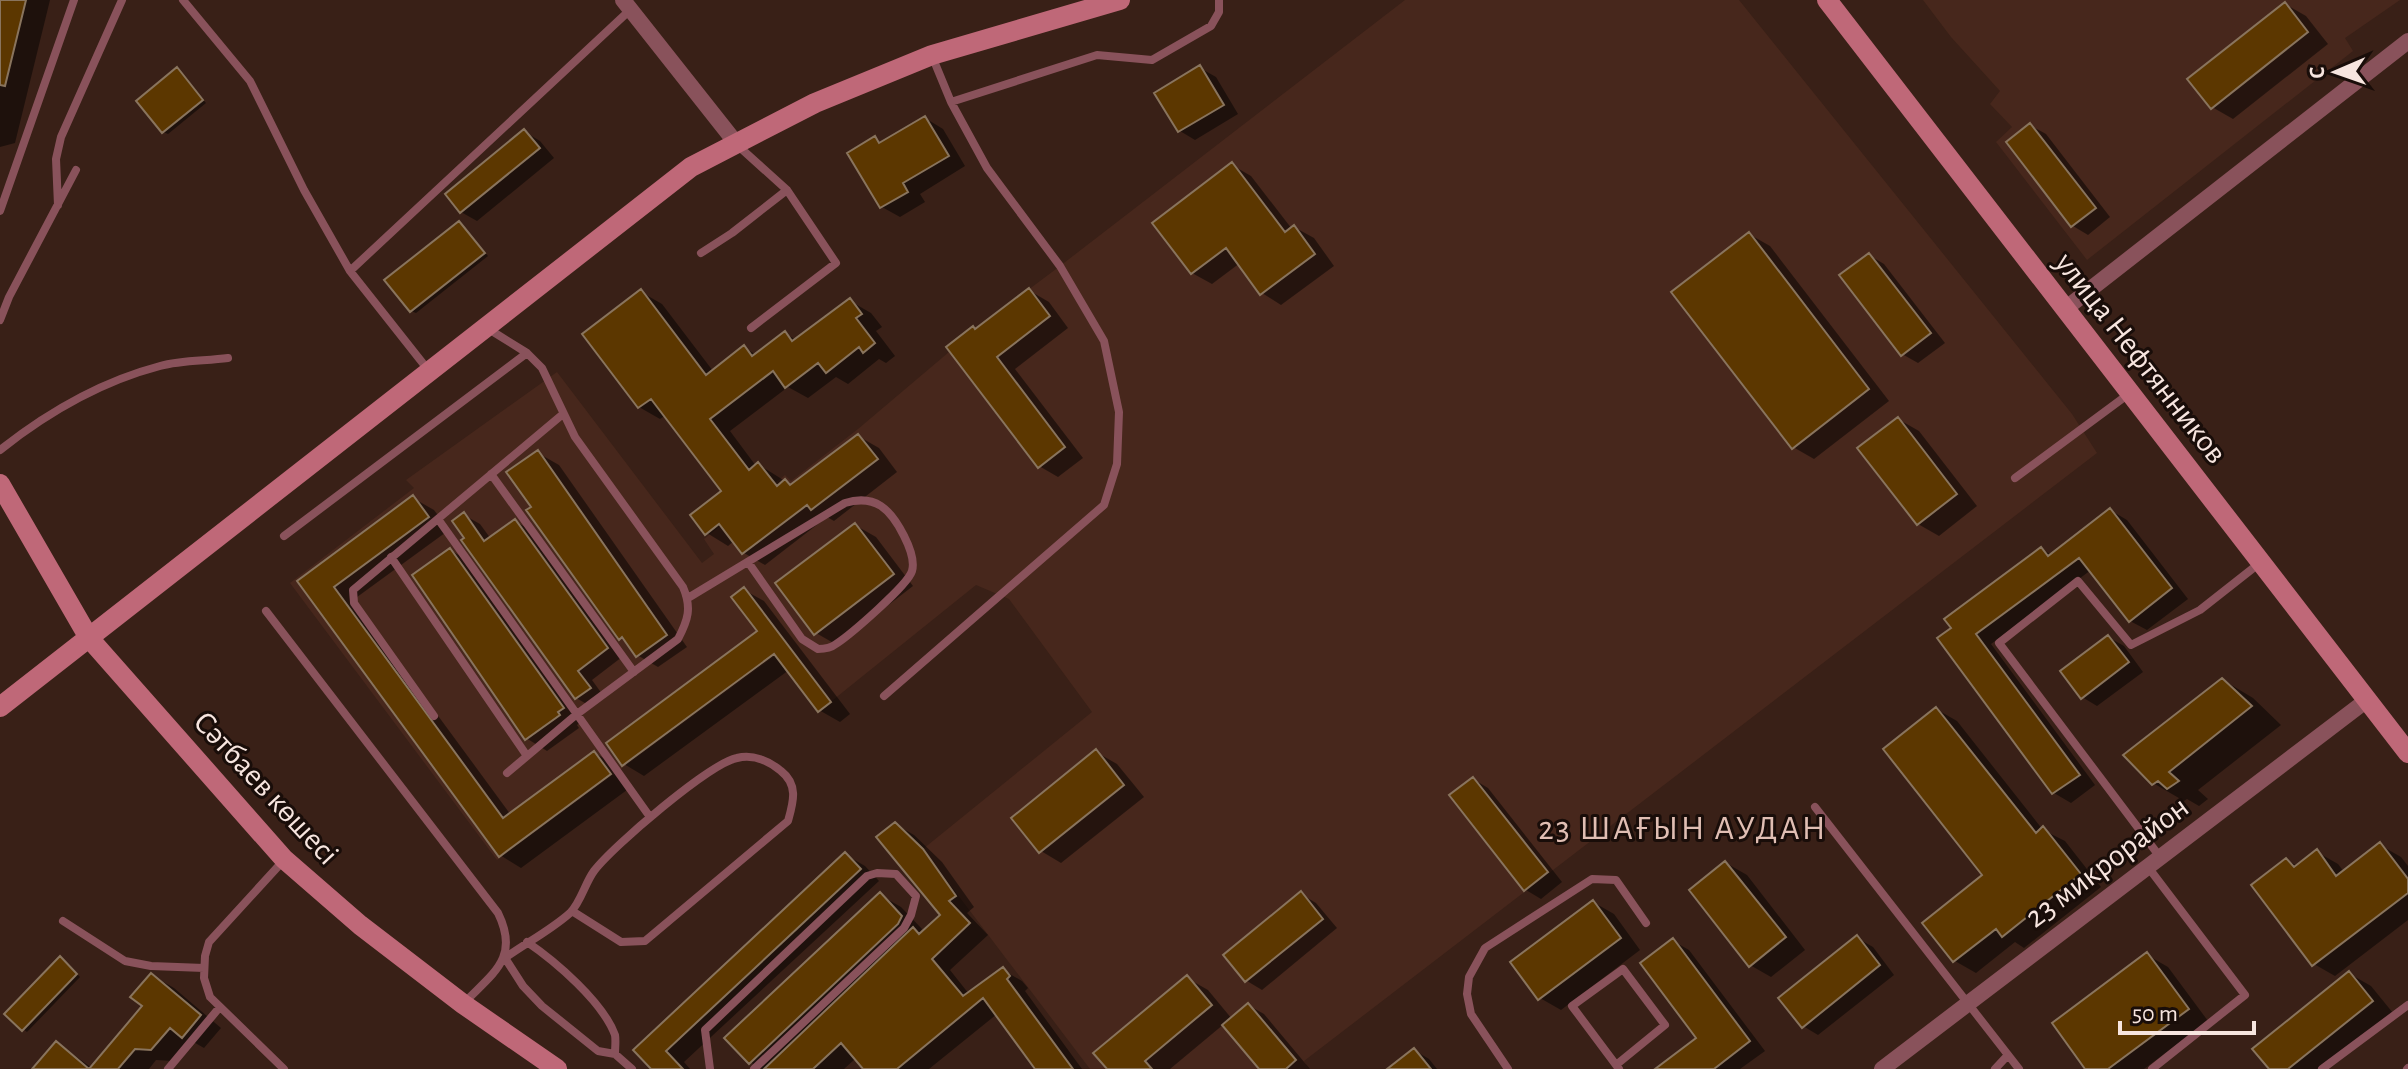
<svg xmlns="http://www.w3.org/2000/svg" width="2408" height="1069" viewBox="0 0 2408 1069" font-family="'Alegreya Sans',sans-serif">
<rect width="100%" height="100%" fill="#392017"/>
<path fill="#47271c" d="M1405 0H1739L2072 414 2097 453 1304 1061 1309 1069H1090L923 849 1092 712 1009 599 976 585 818 712 775 656 497 860 290 583 414 488 406 480 557 372 702 563 714 554 704 539 785 475 791 481 858 429 949 352 946 347 973 326 976 329 1060 266Z
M1923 0H2400L2345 38 2353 51 2087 260 1996 142 2012 127 1990 104 2000 91 1951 37Z"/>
<path fill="#0007" d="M0 0H50L15 143 0 147Z
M2285 4 2306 16 2328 44 2233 119 2212 107Z
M1200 68 1216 77 1238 114 1195 140 1180 131Z
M177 70 206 103 168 134 163 132Z
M925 118 943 129 965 166 920 194 925 202 900 217 882 207 875 139 883 143Z
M2030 125 2046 134 2110 217 2088 235 2073 226Z
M525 132 540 141 554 158 477 221 461 212Z
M1232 165 1251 176 1292 229 1294 227 1314 238 1334 266 1281 305 1262 293 1240 263 1212 284 1192 273Z
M460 223 488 256 416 313 411 311Z
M1749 234 1770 246 1889 401 1814 459 1793 447Z
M1869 255 1884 264 1945 343 1918 363 1902 354Z
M1030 291 1049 302 1068 328 1015 369 1083 458 1058 477 1039 466 977 331Z
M641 292 662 304 713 371 744 348 757 355 785 334 797 340 850 301 871 313 882 327 876 331 895 356 886 363 879 359 848 384 836 377 808 398 788 387 730 431 756 466 759 465 793 486 858 436 879 448 897 472 834 521 827 517 765 565 744 553 734 541 728 546 707 533 724 491 666 415 660 419 639 407Z
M1898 419 1919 431 1977 506 1939 536 1918 524Z
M538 453 559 465 687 647 658 667 637 655 628 642 621 638 533 507Z
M413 498 434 510 449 530 353 600 511 815 595 753 615 765 631 787 521 868 500 855 300 581Z
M2110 510 2127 520 2188 599 2147 630 2130 621 2091 570 1991 644 2095 785 2071 803 2054 793 1940 639 2041 549 2052 555Z
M464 515 480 524 491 539 515 521 530 530 622 657 592 680 605 698 592 707 576 698Z
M855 525 876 537 913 586 837 645 816 633Z
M450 550 471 562 583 720 577 725 579 728 547 751 526 738Z
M744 590 764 601 850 714 840 722 819 710 789 670 644 776 624 764 760 632Z
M2108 637 2124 646 2143 672 2097 706 2082 697Z
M2223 680 2253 698 2281 725 2198 790 2208 799 2199 806 2187 799 2184 801 2153 783Z
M1936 709 1957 721 2043 830 2065 841 2101 887 2024 948 2015 942 1976 973 1955 961 1925 923 1985 875Z
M1096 752 1117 764 1144 797 1061 863 1041 851Z
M1473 779 1488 788 1562 882 1541 899 1526 890Z
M895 824 914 835 942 862 974 907 967 913 988 935 950 970 969 994 1003 970 1022 981 1028 988 1025 991 1082 1069H1037L997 1014 929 1069H865L856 1058 844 1069H762L750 1062 880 895 901 907 922 929 918 937 943 915Z
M2380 845 2401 857 2408 866V920L2335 976 2314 964 2286 860 2298 866 2317 852 2338 864 2344 872Z
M846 855 865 866 879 881 684 1062 690 1069H654L636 1050Z
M1726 863 1747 875 1805 950 1771 977 1750 965Z
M1301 894 1316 903 1337 928 1262 990 1247 981 1226 955Z
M1593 902 1614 914 1640 950 1561 1010 1540 998Z
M1857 938 1873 947 1894 975 1818 1035 1803 1026Z
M1673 941 1689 950 1765 1051 1740 1069H1659L1699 1039Z
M2147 955 2168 967 2208 1021 2144 1069H2088Z
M64 961 80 977 27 1032 23 1029Z
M2350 974 2371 986 2393 1013 2323 1069H2271Z
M153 976 174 988 221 1028 204 1048 190 1040 172 1061 156 1060 149 1069H35L57 1043 92 1068 145 1006Z
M1187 978 1208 990 1232 1019 1248 1005 1264 1014 1310 1069H1262L1224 1024 1170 1069H1109Z
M1414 1050 1429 1059 1437 1069H1390Z"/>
<path fill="#5c3700" stroke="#89745d" stroke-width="2" d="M0 0H26L5 86 0 85Z
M2285 2 2308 32 2211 109 2187 79Z
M1200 65 1224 105 1178 132 1154 93Z
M177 67 203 100 162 133 136 101Z
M925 116 949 156 903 183 908 192 880 208 847 153 875 136 879 143Z
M2030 123 2096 208 2071 227 2006 142Z
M524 129 540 148 460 213 445 194Z
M1232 162 1285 232 1294 225 1315 254 1260 295 1226 248 1191 274 1152 223Z
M459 221 485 253 410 312 384 280Z
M1749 232 1869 389 1792 449 1671 292Z
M1869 253 1931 333 1901 356 1839 275Z
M1029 288 1050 316 997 357 1065 447 1038 468 946 347 973 326 975 329Z
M641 289 706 375 744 345 752 356 785 331 792 341 850 298 862 314 856 318 875 343 863 353 859 347 826 373 818 363 785 388 773 371 710 419 749 470 758 462 777 486 785 479 790 485 858 434 878 459 811 510 807 505 742 554 719 524 705 535 690 515 721 491 651 399 638 408 582 334Z
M1898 417 1957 494 1917 525 1857 448Z
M538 450 667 635 636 657 622 637 619 640 526 510 531 507 506 472Z
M413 495 429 517 334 587 503 818 594 751 611 774 499 857 297 581Z
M2110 508 2172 588 2129 622 2079 558 1976 634 2080 775 2052 794 1937 638 1951 628 1944 619 2041 547 2048 556Z
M464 512 484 541 515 519 608 648 578 671 591 688 575 699 461 540 464 538 452 521Z
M855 523 894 574 814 635 775 583Z
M450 548 564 708 558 712 560 715 525 740 412 575Z
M744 587 831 702 818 712 774 654 622 766 606 743 757 631 731 597Z
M2108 635 2129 662 2081 699 2060 671Z
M2222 678 2252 706 2169 772 2179 781 2167 789 2158 781 2152 785 2123 755Z
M1936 707 2036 833 2043 826 2081 874 2002 937 1996 929 1953 962 1922 923 1982 875 1883 749Z
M1096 749 1124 785 1039 853 1011 818Z
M1473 777 1548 872 1524 891 1449 795Z
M895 822 923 849 956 896 949 901 970 923 932 959 963 996 1003 967 1010 976 1007 979 1073 1069H1035L983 998 897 1069H863L841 1043 813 1069H764L913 927 919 934 940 915 876 837Z
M2380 842 2408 879V893L2312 966 2251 885 2286 858 2294 867 2317 849 2336 876Z
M845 852 861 869 666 1051 683 1069H651L633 1050Z
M1725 861 1786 937 1749 967 1689 890Z
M1301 891 1323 919 1245 982 1223 955Z
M880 892 902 916 898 924 749 1064 724 1038Z
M1593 900 1621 938 1538 1000 1510 962Z
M1857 935 1880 965 1802 1028 1778 998Z
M1673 938 1750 1041 1714 1069H1655L1696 1038 1640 963Z
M2147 952 2189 1009 2108 1069H2085L2052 1023Z
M60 956 77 974 22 1031 4 1014Z
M2349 971 2373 1001 2288 1069H2269L2252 1049Z
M151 973 201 1015 182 1038 170 1028 151 1050 135 1049 118 1069H32L56 1041 89 1069 142 1006 130 997Z
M1187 975 1212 1005 1145 1061 1152 1069H1107L1093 1053Z
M1248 1003 1296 1060 1286 1069H1259L1222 1025Z
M1414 1048 1431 1069H1387Z"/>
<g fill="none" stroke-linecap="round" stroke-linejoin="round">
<path stroke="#89525b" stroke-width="8" d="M183 0 250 81 304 190 350 271 429 371
M951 102 1097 55 1152 60 1211 26 1219 12V0
M736 144 787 190 836 263 751 328
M58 205 56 159 61 137 122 0
M0 211 74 0
M701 253 732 233 787 190
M350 271 630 10
M0 320 9 297 76 170
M487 328 527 353 542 368 575 437 683 587C692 608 688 620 678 639L577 714 507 773
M0 450C48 412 99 382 160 366 181 360 206 361 228 358
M491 474 634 672
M2015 478 2130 393
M438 519 650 817
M284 536 527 353
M391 557 527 756
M688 598 845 503C858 499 870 499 881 506 896 516 917 554 912 571 908 585 850 635 836 644 831 648 825 649 818 649L802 639 748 562
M266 611 498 913C520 958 493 973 464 1003
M884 696 1104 505 1117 464 1119 412 1104 341 1060 266 987 168 951 102 932 56
M434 716 354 603 353 590 563 414
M1815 807 2019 1069
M2160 857 1999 643 2078 581 2131 645 2200 610 2261 562
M284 860 209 942 205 956 204 978 210 997 284 1069
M2148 867 2245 995 2152 1069
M572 911 621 942 645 941 788 821C793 803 799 785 781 771 769 761 753 754 737 758 709 764 613 846 594 871 585 883 581 902 570 913 551 930 526 943 505 958L523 986 542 1006 598 1051 615 1054 632 1069
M63 921 125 961 151 966 204 968
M527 942C555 961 603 1002 615 1035 616 1040 615 1048 615 1054
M1616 1065 1665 1025 1623 969 1572 1006 1619 1069
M168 1069 219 1008
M710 1069 705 1030 867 876 877 873 896 874 916 896 911 915 904 928 754 1069
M1508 1069 1471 1014 1467 994 1469 977 1485 948 1592 879 1616 880 1646 923
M1995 1069 2008 1055
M2322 1069 2408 1005
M2407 1069 2408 1068"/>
<path stroke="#89525b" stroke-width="16" d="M623 0 736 143
M2065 309 2408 41
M1882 1069 2367 700"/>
<path stroke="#bf6878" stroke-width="20" d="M1827 0 2408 753
M0 484 89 638 284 859 360 925 463 1004 557 1069
M0 707 691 167 815 103 932 55 1120 0"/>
</g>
<g text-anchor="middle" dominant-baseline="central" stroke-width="6" stroke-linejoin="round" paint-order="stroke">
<g font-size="32" fill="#f7e5df" stroke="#190d09">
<text transform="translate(2141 358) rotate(52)">улица Нефтянников</text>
<text transform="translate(266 788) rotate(47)">Сәтбаев көшесі</text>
<text transform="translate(2107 862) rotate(-37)">23 микрорайон</text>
</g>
<g font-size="34" letter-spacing="2" fill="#e0beb3" stroke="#190d09">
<text x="1683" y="829">23 ШАҒЫН АУДАН</text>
</g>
</g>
<g transform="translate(2336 72) rotate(268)" stroke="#190d09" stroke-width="6" paint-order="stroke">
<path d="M0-6L14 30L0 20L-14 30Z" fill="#f7e5df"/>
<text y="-12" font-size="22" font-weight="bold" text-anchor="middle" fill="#f7e5df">С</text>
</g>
<path d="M2120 1021v12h134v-12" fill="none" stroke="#f7e5df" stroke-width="4"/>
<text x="2132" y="1021" font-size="24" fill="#f7e5df" stroke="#190d09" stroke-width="6" paint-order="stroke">50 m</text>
</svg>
